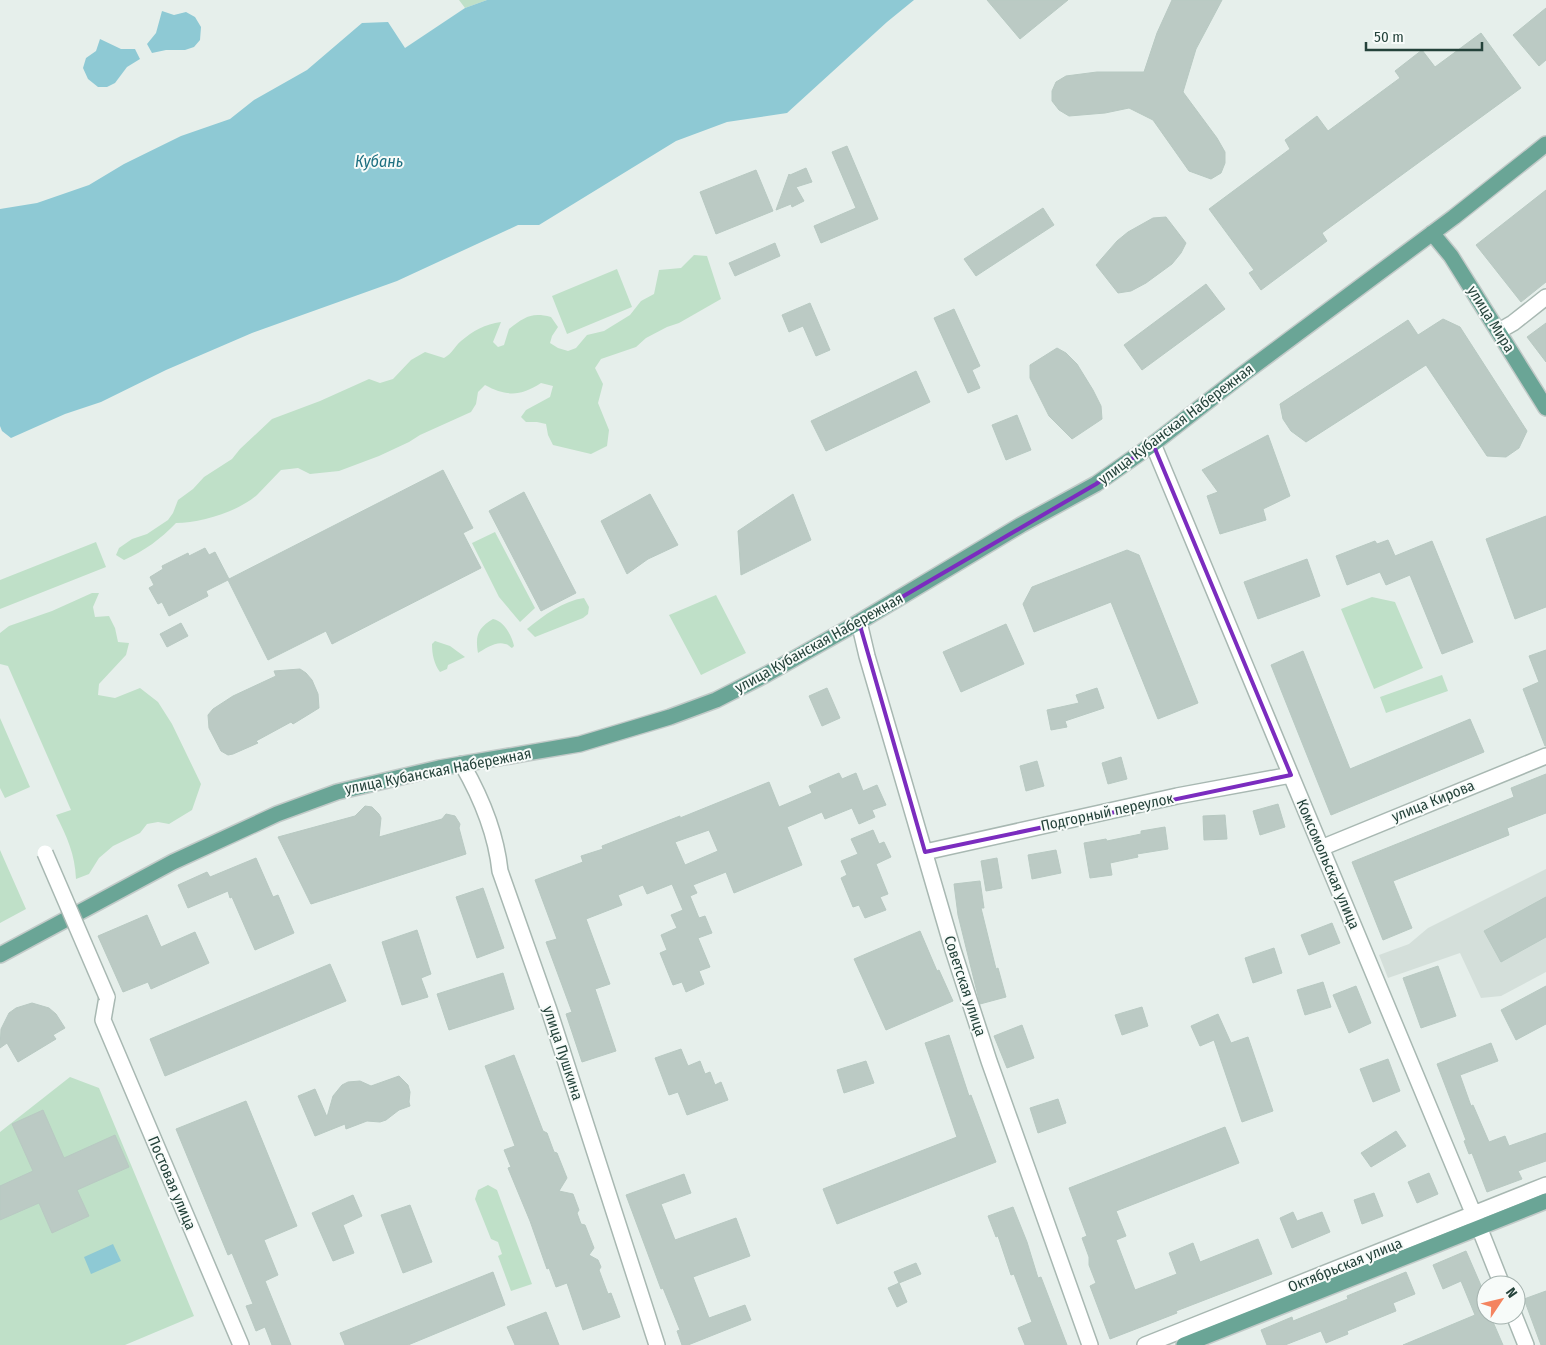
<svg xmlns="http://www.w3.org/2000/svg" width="1546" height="1345" viewBox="0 0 1546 1345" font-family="'Fira Sans Condensed',sans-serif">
<rect width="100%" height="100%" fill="#e6efeb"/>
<path fill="#d4dfda" d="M1546 869V972L1501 996 1481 998 1460 953 1388 978 1379 955 1409 944 1428 928Z"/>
<path fill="#bfe0c8" d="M459 0H487L465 8Z
M694 255 707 256 721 299 679 323 667 327 646 338 636 347 601 359 595 368 603 384 598 403 609 430 607 446 591 454 553 445 548 435 546 424 537 422H526L521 417 526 410 550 397 553 386 541 383C521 396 507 397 485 385L478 392 476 404 471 412 420 435 409 442 379 456 339 471 310 474 298 468 281 470C273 478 265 487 257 495 238 512 200 523 176 523 161 539 144 551 124 560L116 555 119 548 132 539 147 534 168 520 173 513 178 500 193 489 204 477 232 459 240 449 272 419 320 401 369 379 380 383 393 379 411 360 425 352 444 358C453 353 453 348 461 341 473 331 485 324 501 322L493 342 498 347 504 345 509 329C525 317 531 312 551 317L558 327 552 336 550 343 558 348 568 351 576 348 587 335 604 331 630 315 641 301 654 294 659 270 681 268Z
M617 269 632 307 567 334 552 296Z
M495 532 535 608 520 622 499 597 472 543Z
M96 542 106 567 0 609V580Z
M92 593H99L93 607 95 617 109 616 115 628 118 642 129 643 126 655 99 684 98 695 115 698 140 688 158 702 172 724 201 784 192 810 169 824 158 822 147 824 140 833 113 846 99 858 89 874 76 879C75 854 67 837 56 815L71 810 8 666 0 664V633L9 626 52 611Z
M716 595 746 653 701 675 669 615Z
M1372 597 1395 602 1423 668 1374 689 1341 609Z
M584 598 589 607 588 614 583 618 535 637 527 629C544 615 563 601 584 598Z
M493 619C504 621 512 636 514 646L512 648C510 647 508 644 505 644 496 641 485 649 478 653 475 635 478 628 493 619Z
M435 641 450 646 465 657 448 665 447 669 440 672C434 664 432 654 432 644Z
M1442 675 1448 691 1386 713 1380 697Z
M0 718 30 787 5 798 0 788Z
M0 850 26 909 0 923Z
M70 1077 99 1088 194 1316 125 1345H0V1132Z
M488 1185 497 1190 532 1284 511 1291 498 1256 502 1254 498 1242 491 1239 475 1199 478 1190Z"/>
<path fill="#8ec9d4" d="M487 0H914L887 22 787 113 727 122 676 141 539 225H518L397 281 252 333 166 370 101 402 65 414 11 438 2 431 0 426V209L37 203 89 185 124 164 181 136 230 119 254 100 307 70 362 23 388 22 405 48 465 8Z
M162 11 174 15 186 12 195 17 201 27 200 40 194 47 185 50H166L152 53 147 44 156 33Z
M100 39 121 49H135L140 59 127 67 115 83 107 87H98L88 79 83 68 86 58 96 51Z
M113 1244 121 1261 91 1274 84 1257Z"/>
<path fill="#bbcac4" stroke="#b8c9c2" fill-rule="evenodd" d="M987 0H1068L1020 39Z
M1172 0H1222L1196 49 1183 92 1217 138 1225 152V163L1221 173 1211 179 1189 171 1153 120 1129 108 1105 113 1069 116 1059 110 1052 101V91L1056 82 1066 76 1097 72H1144L1157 33Z
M1546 8V60L1539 66 1513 35Z
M1481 33 1521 88 1322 233 1327 241 1261 290 1249 273 1254 270 1209 209 1290 149 1285 140 1317 116 1328 131 1400 78 1395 71 1422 50 1435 67Z
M847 146 878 219 821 243 814 226 856 208 832 152Z
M806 168 812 182 796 187 804 201 792 207 791 204 776 210 789 174 790 175Z
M756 170 773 211 716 234 700 192Z
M1546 190V282L1521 302 1476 245Z
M1043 208 1054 225 976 276 964 259Z
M1166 217 1186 243 1181 253 1172 264 1146 283 1131 291 1118 293 1096 265 1117 241 1128 232 1153 218Z
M775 243 780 256 735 276 729 263Z
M1206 284 1225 309 1142 370 1124 345Z
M810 303 830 350 816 356 803 326 789 332 782 315Z
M954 309 980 366 972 370 980 388 968 393 934 318Z
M1443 319 1460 327 1527 431 1519 448 1506 457 1487 456 1426 365 1306 442 1291 431 1283 419 1280 404 1408 320 1418 335Z
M1546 323V362L1527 337Z
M1057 348 1066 353 1077 364 1093 390 1101 406 1102 419 1072 439 1049 416 1030 378V365Z
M916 371 930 402 826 451 811 421Z
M1017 415 1031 450 1006 460 992 425Z
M1268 435 1290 496 1263 509 1266 520 1220 534 1207 496 1218 492 1202 470Z
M443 470 473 528 463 533 481 568 332 644 326 631 268 660 228 580 206 591 208 596 169 616 162 602 158 604 149 588 154 585 150 577 163 569 162 566 188 553 189 556 205 548 209 555 215 552 229 579Z
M524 492 576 593 541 611 489 511Z
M650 494 678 545 648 559 627 574 601 521Z
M793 494 811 540 741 575 738 531Z
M1546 516V607L1515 619 1486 539Z
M1388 540 1395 556 1432 541 1473 642 1442 654 1410 575 1386 585 1380 572 1347 585 1336 556 1375 541 1377 544Z
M1127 550 1139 555 1198 703 1158 719 1111 602 1034 632 1023 604 1032 587Z
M1307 559 1320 596 1258 619 1244 582Z
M181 623 188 636 167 647 160 634Z
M1006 624 1024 664 961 692 943 652Z
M1546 650V746H1545L1523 689 1539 682 1529 656Z
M1303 651 1350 769 1470 719 1484 752 1331 815 1271 665Z
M300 669 306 673 312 680 318 694 319 708 293 724 291 722 256 741 258 743 233 754 228 755 221 751 209 728 208 715 213 709 233 696 276 676 274 671Z
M827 688 840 718 822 726 809 696Z
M1097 688 1104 708 1065 721 1067 727 1051 730 1047 710 1079 703 1076 695Z
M1121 757 1127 779 1108 784 1102 763Z
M1037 761 1044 786 1026 791 1020 766Z
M839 773 842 779 856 773 863 791 877 785 886 805 872 810 875 817 859 824 852 808 825 819 822 812 787 827 802 865 734 893 726 872 693 885 697 893 690 896 699 918 705 916 712 933 698 938 710 967 699 971 704 984 686 992 682 982 673 985 660 953 667 950 661 935 677 928 671 915 683 910 672 884 647 894 643 885 618 895 622 905 586 919 610 984 595 989 616 1051 582 1062 566 1014 572 1012 546 942 557 939 535 880 583 862 581 856 603 849 602 846 680 816V818L769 782 779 807 812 793 809 786ZM709 830 718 851 685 865 675 842Z
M1546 774V813L1507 828 1509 835 1393 881 1412 928 1383 940 1352 862 1514 797 1511 788Z
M1278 804 1285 827 1260 835 1253 811Z
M365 806 372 807 379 814 381 818 379 837 442 819 446 814 455 816 460 824 459 828 466 854 311 904 278 837 355 816Z
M1225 815 1227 839 1204 840 1203 816Z
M1165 827 1168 849 1137 854 1138 857 1110 863 1112 875 1090 878 1084 843 1106 839 1107 841 1141 834V831Z
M873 830 879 844 884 842 891 857 876 864 888 894 880 897 886 910 865 918 859 905 853 907 841 878 847 875 841 861 858 854 851 839Z
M1056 850 1061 873 1032 879 1028 855Z
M256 858 273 897 278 895 294 933 255 950 232 897 230 898 228 891 188 908 178 885 207 872 210 877Z
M997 858 1002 888 986 891 981 861Z
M980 881 984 908H981L996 969 998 968 1006 997 980 1004 958 915 954 884Z
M483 888 504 948 477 958 456 897Z
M1546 897V937L1501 962 1484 931Z
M147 915 161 947 195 932 209 963 151 989 148 982 123 992 98 936Z
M1332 923 1340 943 1309 955 1301 935Z
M417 930 431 974 421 978 428 997 402 1005 382 942Z
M920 931 937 971 939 970 953 1001 886 1030 854 959Z
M1274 948 1282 973 1253 983 1245 958Z
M330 964 346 1001 165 1076 150 1039Z
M1438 966 1456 1016 1421 1028 1403 978Z
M503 973 514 1009 449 1030 437 994Z
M1323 982 1331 1007 1305 1015 1297 990Z
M1356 986 1371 1023 1349 1033 1333 995Z
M1546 986V1024L1516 1040 1501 1010Z
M32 1003 49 1008 56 1014 65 1028 53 1035 56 1039 18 1062 7 1043 0 1048 1 1029 9 1013 16 1008Z
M1142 1007 1148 1026 1122 1035 1115 1015Z
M1218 1014 1231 1043 1248 1037 1273 1111 1242 1122 1214 1040 1200 1046 1191 1026Z
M1022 1025 1034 1058 1007 1068 994 1036Z
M949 1035 969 1096 971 1095 996 1162 837 1224 823 1189 957 1137 925 1043Z
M1491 1043 1498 1061 1460 1075 1471 1106 1473 1105 1489 1142 1505 1136 1509 1146 1546 1133V1161L1518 1171 1522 1179 1487 1192 1472 1153 1469 1154 1464 1141 1466 1140 1437 1064Z
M681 1049 688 1066 700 1061 705 1074 710 1072 715 1085 721 1082 728 1100 687 1115 678 1092 669 1095 655 1058Z
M514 1055 543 1131 547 1133 554 1152 557 1153 567 1178 559 1191 573 1194 579 1210 577 1213 581 1224 585 1225 594 1248 589 1255 598 1260 601 1267 599 1270 608 1294 611 1293 620 1317 583 1330 567 1283 556 1287 549 1268 547 1269 530 1221 508 1168 511 1167 504 1150 515 1146 485 1066Z
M1388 1059 1400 1091 1373 1102 1360 1069Z
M866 1061 874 1083 844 1093 837 1070Z
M399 1076 408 1085 410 1092 409 1102 410 1106 399 1110 386 1120 380 1122 367 1121 346 1129 345 1124 315 1136 298 1096 315 1089 327 1117 333 1096 342 1085 348 1082 360 1081 371 1086Z
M1058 1099 1066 1123 1038 1133 1030 1108Z
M246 1101 297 1226 264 1240 278 1275 265 1281 291 1345H272L265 1327 256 1331 246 1306 253 1304 232 1253 228 1255 176 1129Z
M43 1110 64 1158 115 1135 129 1167 77 1190 89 1216 52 1233 39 1203 0 1220V1186L33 1171 12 1124Z
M1225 1127 1239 1163 1116 1211 1126 1236 1116 1240 1135 1290 1177 1274 1169 1253 1193 1243 1200 1262 1258 1239 1272 1274 1176 1311 1177 1313 1110 1339 1090 1286 1096 1283 1089 1265V1257L1082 1238 1087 1236 1069 1188Z
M1396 1131 1406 1146 1371 1167 1361 1153Z
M1429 1173 1438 1194 1417 1203 1408 1182Z
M684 1174 691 1193 661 1204 675 1240 736 1218 750 1256 693 1277 709 1318 745 1305 751 1320 688 1345H682L677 1331 680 1330 663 1288 661 1289 626 1195Z
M1374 1193 1383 1216 1362 1224 1354 1200Z
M353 1195 362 1216 343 1225 354 1253 333 1261 312 1213Z
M410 1205 432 1262 403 1273 381 1215Z
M1013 1207 1027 1242 1038 1278 1041 1277 1067 1345H1025L1018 1328 1032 1322 1014 1274 1011 1275 998 1236 996 1237 988 1216Z
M1293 1212 1297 1221 1322 1212 1330 1232 1292 1248 1280 1218Z
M1466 1251 1486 1297V1315H1490L1503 1345H1403L1475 1315 1461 1281 1443 1289 1433 1265Z
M916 1263 921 1274 899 1283 894 1272Z
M493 1272 505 1305 408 1345H345L340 1333Z
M1406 1272 1415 1294 1393 1303 1396 1311 1347 1331 1348 1334 1326 1343 1321 1331 1285 1345H1267L1261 1330 1292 1317 1293 1321 1348 1299 1347 1296Z
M899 1283 907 1302 897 1307 888 1288Z
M1546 1291V1345H1541L1524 1299Z
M546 1312 559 1345H515L507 1327Z"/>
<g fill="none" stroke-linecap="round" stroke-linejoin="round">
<defs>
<path id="minor" d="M1499 331 1513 323 1546 297
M1153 444 1479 1227 1502 1285
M859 622 867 656 953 950 989 1061 1090 1345
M462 764C481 797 496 833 500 871L549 1010 657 1345
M1321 848 1546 756
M925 852 1177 796 1291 775
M107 997 103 1020 241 1345
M1514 1315 1526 1345
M1145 1345 1546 1185"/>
<path id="major" d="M1432 233 1451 256 1546 408
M0 955 173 862 277 814 337 792 439 768 580 744 670 717 716 700 767 674 859 622 1021 525 1096 484 1153 444 1243 374 1454 217 1546 144
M1184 1345 1546 1201"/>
</defs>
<use href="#minor" stroke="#a8b8b2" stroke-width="18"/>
<use href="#major" stroke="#c2cac8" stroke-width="18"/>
<use href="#minor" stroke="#fff" stroke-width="15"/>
<use href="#major" stroke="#6aa596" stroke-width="15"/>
<defs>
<path id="minor-bridge" d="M45 853 107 997"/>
</defs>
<use href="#minor-bridge" stroke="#a8b8b2" stroke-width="18" stroke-linecap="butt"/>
<use href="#minor-bridge" stroke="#fff" stroke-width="15"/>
</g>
<path fill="none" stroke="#7b2cbf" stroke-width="4" stroke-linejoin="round" d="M1153 444 1291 775 925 852 859 622 1096 484Z"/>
<g text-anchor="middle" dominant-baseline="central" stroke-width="4" stroke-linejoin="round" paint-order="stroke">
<g font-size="15" fill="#24423a" stroke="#f7fbf9">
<text transform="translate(1491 319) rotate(58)">улица Мира</text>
<text transform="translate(1176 424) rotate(-37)">улица Кубанская Набережная</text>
<text transform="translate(819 643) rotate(-29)">улица Кубанская Набережная</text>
<text transform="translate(438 771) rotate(-11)">улица Кубанская Набережная</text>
<text transform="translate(1433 801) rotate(-22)">улица Кирова</text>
<text transform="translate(1107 812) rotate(-12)">Подгорный переулок</text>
<text transform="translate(1328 864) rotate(67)">Комсомольская улица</text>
<text transform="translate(965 986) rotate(72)">Советская улица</text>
<text transform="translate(563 1053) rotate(72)">улица Пушкина</text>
<text transform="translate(172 1183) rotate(67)">Постовая улица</text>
<text transform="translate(1345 1265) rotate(-22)">Октябрьская улица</text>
</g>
<g font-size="16" font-style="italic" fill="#1c6f80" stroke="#f7fbf9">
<text x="379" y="161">Кубань</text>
</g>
</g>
<g transform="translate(1501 1300) rotate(55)"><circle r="24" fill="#f7fbf9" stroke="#a3b1ad"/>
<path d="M0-4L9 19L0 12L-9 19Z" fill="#f4845f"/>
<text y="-8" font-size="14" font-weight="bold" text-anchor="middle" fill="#24423a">N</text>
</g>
<path d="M1366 42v8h116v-8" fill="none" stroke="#24423a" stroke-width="2.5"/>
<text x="1374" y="42" font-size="15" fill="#24423a" stroke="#f7fbf9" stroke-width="4" paint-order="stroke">50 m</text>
</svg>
